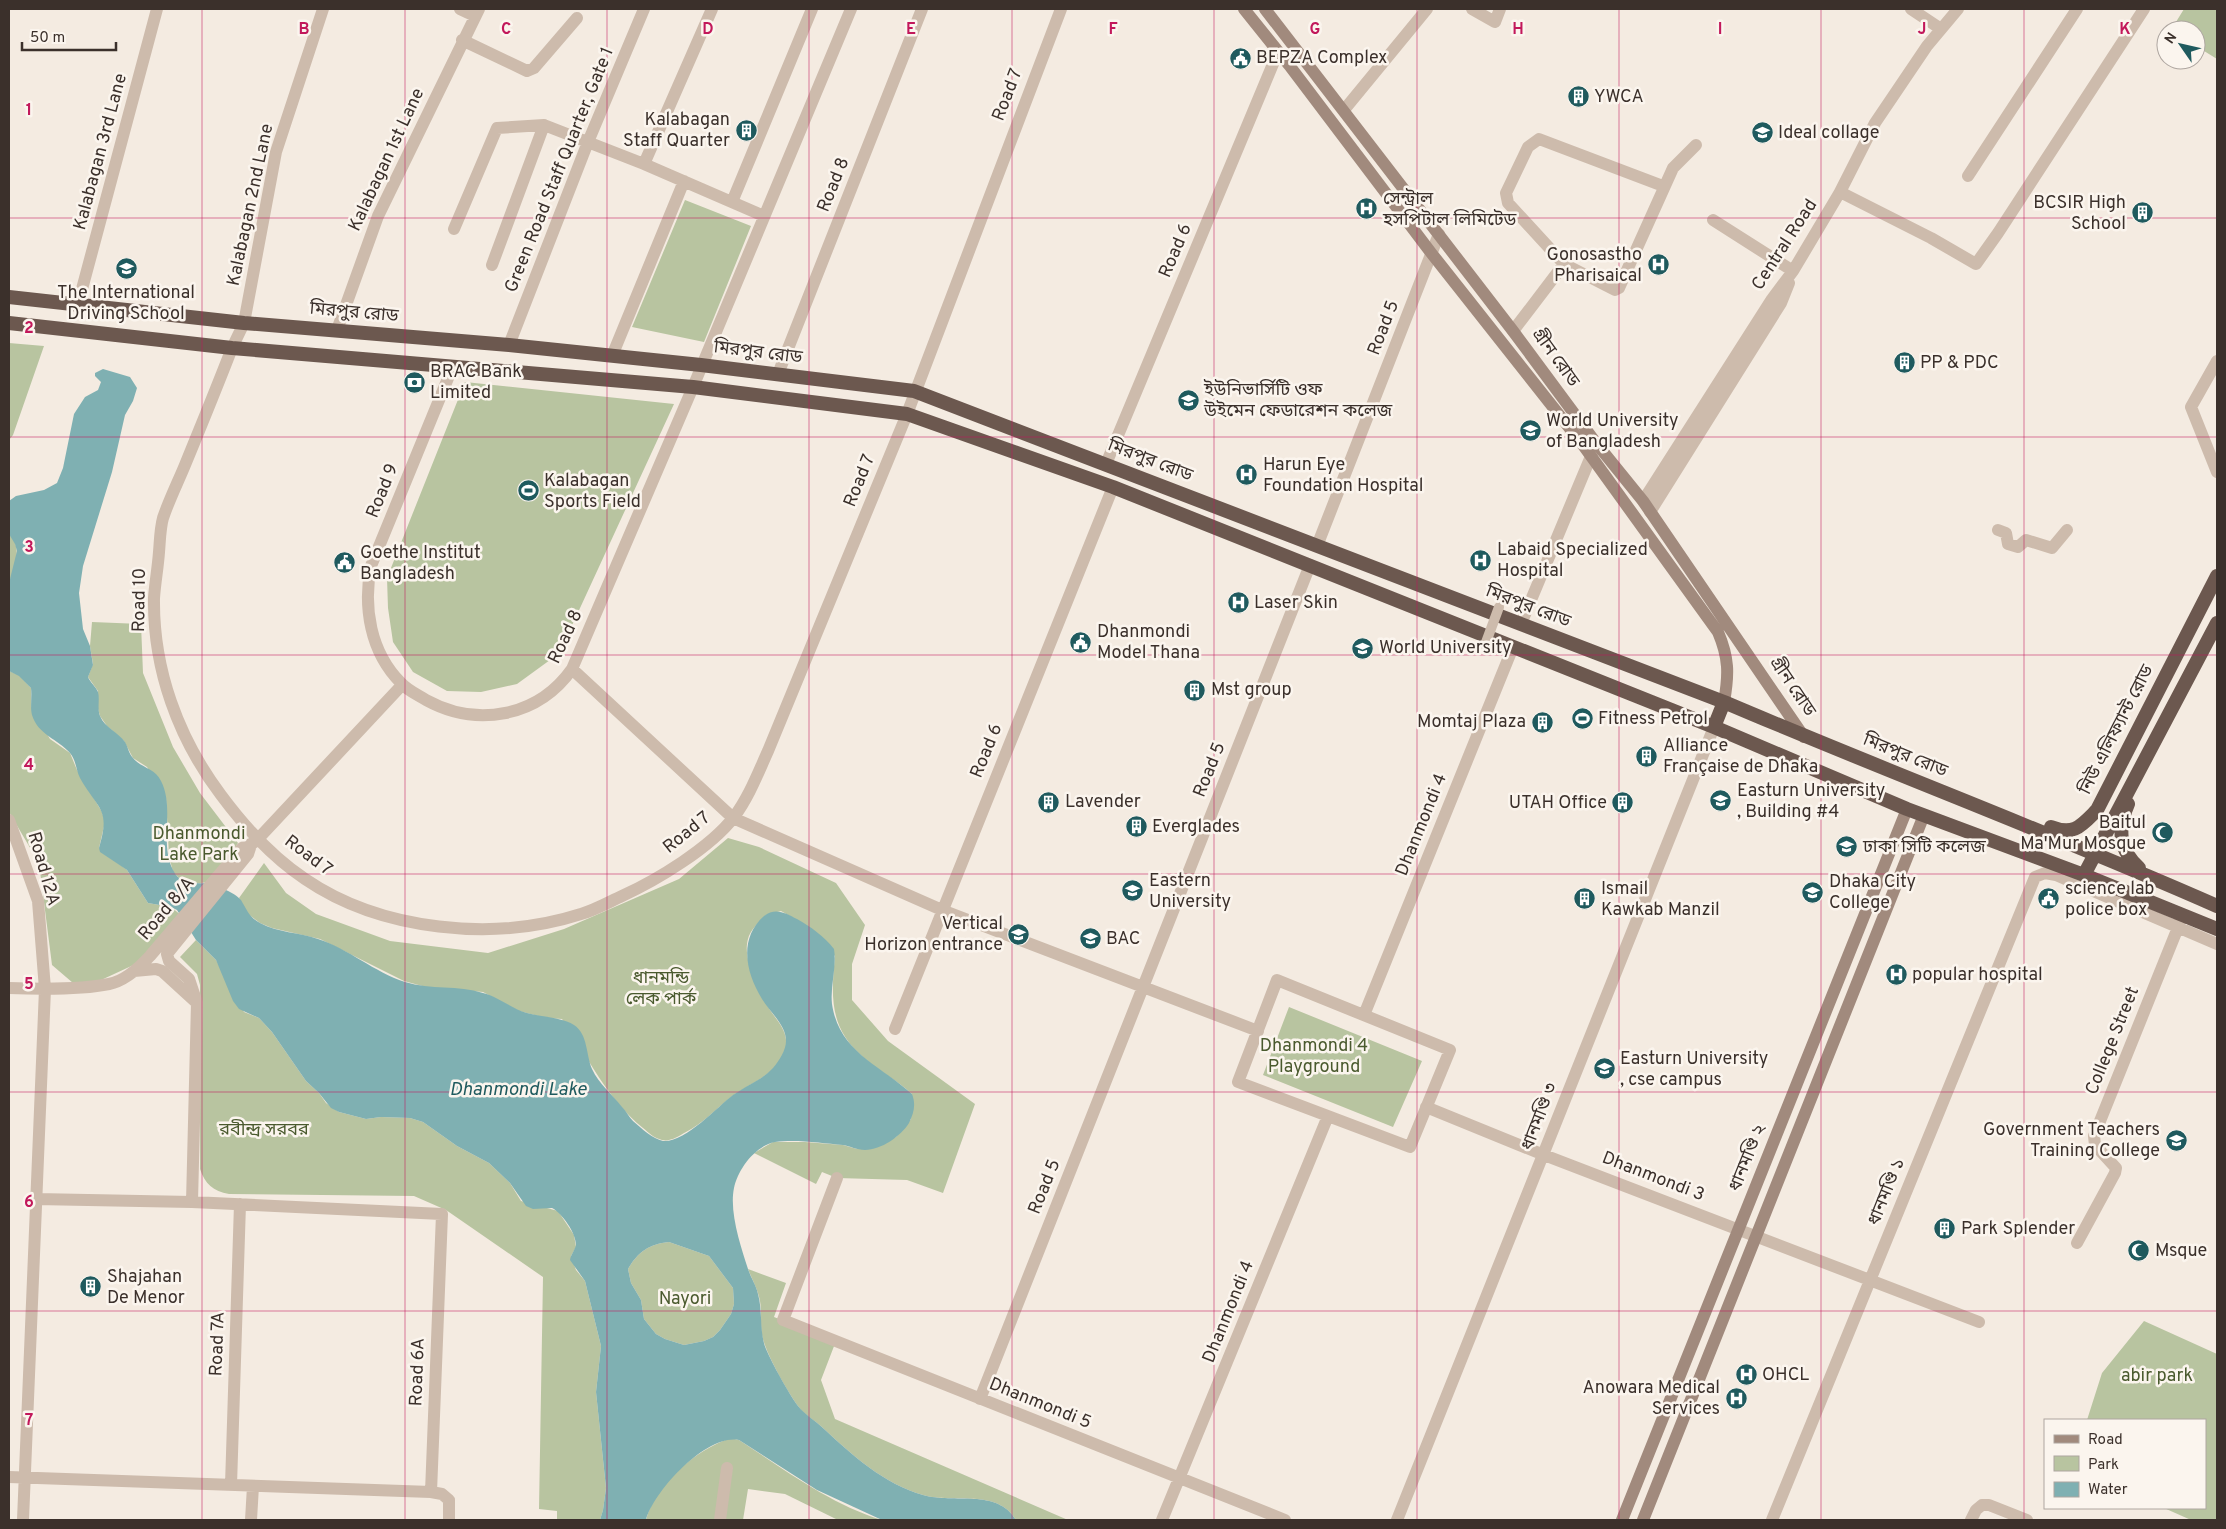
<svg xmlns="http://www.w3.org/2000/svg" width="2226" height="1529" viewBox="0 0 2226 1529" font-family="Overpass,'Noto Sans Bengali',sans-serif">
<rect width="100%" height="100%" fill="#f4ebe1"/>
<path fill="#b8c4a0" d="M2184 9H2217V59L2196 46V30H2171Z
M685 200 751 226 704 342 632 327Z
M9 343 44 346 13 435 9 440Z
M465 382 674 404 569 632 550 660 517 684 481 692 447 691 413 672 393 642 388 608 387 578Z
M9 534C23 547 15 568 9 583Z
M92 622 141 624 143 673 173 747 200 793 238 843 211 882 190 884 182 881 173 872 169 856 166 798 147 767 133 758 124 741 107 726 100 716 97 705 98 691 88 677 93 664 90 646Z
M9 671 19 675 31 688V706L50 739 70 753 77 770 102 812 105 822 99 848 127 870 148 903 171 907 182 916 140 962 99 981 73 983 52 965 39 863 9 812Z
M728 838 759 847 836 883 865 925 852 964V1000L888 1041 975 1104 943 1193 907 1180 837 1178 822 1172 816 1184 754 1153 773 1142H805L843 1145 857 1149 896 1137 911 1119 912 1094C897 1080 878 1071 863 1057 829 1028 831 996 835 956L804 924 781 911 766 915C760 921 750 930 748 939 742 960 759 992 770 1010 776 1019 785 1028 786 1040 789 1070 749 1083 731 1097 716 1109 703 1123 686 1132 679 1136 670 1142 662 1140 654 1138 649 1133 643 1128 607 1099 588 1057 562 1019L546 1018 519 1011 483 992 426 987 404 981 320 939 272 928 260 923 248 914 239 898 264 863 286 893 316 914 390 941 488 953 564 929 679 879Z
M196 940 216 960 244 1012 259 1018 272 1032 306 1081 319 1093 326 1103 339 1112 366 1119 381 1117 410 1118 423 1122 457 1146 489 1163 510 1183 521 1201 558 1211 574 1235 576 1247 571 1256 576 1270 585 1281 601 1346 596 1392 606 1488 603 1510 600 1520H557V1511L539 1509 543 1277 446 1210 414 1196 229 1194C213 1191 205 1184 200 1169V985L197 974 180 957Z
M1289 1007 1422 1061 1393 1127 1263 1075Z
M669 1242 709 1256 733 1288 734 1304 731 1314 720 1330 713 1337 704 1341 684 1345 665 1339 656 1334 644 1319 641 1300 631 1283 628 1269C638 1252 649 1244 669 1242Z
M748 1269 786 1283 774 1317 836 1341 821 1380 835 1419 1068 1520H1016C997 1488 954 1504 923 1495 884 1484 852 1455 823 1428 815 1420 804 1415 798 1406 787 1391 765 1352 762 1335 760 1323 762 1312 760 1301 758 1290 752 1279 748 1269Z
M2144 1321 2217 1354V1520H2191L2164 1508H2205V1420H2087L2102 1373Z
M730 1438 739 1440C784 1469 830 1504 882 1520H838L785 1494 748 1489 743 1520H646C656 1483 695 1451 730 1438Z"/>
<path fill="#7fb0b2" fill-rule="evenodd" d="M103 369 130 377 137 388 133 401 125 415 112 472 83 566 79 593 83 629 90 646 93 665 88 677C90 682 96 687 98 692 100 699 97 708 100 716 105 728 118 732 125 742 128 747 129 754 133 758 141 768 155 768 161 781 175 808 159 843 173 870 183 891 204 878 221 887 227 891 236 894 241 900 247 910 249 917 260 923 278 933 299 932 318 939 349 949 374 972 405 982 431 990 458 985 483 993 499 997 512 1009 527 1013 542 1017 561 1017 574 1025 588 1034 586 1055 592 1069 599 1084 612 1094 622 1107 626 1111 629 1117 633 1121 641 1128 653 1139 663 1141 685 1143 717 1107 733 1095 747 1085 762 1080 773 1068 779 1061 786 1050 786 1041 786 1025 770 1012 762 999 746 973 738 939 764 916 775 907 786 913 797 919 811 927 824 936 834 949 837 967 830 986 832 1004 839 1052 880 1065 912 1094 916 1104 914 1113 909 1123 901 1136 881 1150 865 1150 857 1150 850 1146 843 1145 822 1143 796 1139 775 1142 755 1146 738 1169 734 1188 729 1212 741 1247 748 1269 751 1278 756 1285 758 1294 763 1312 759 1332 766 1349 773 1365 788 1392 798 1406 805 1415 815 1420 823 1428 852 1455 884 1484 923 1495 954 1504 997 1488 1016 1520H882L817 1490 739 1440C706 1434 654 1491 646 1520H600L603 1510 606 1488 596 1392 601 1346 585 1281 570 1260C571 1254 575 1250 576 1245 576 1233 562 1213 552 1208L533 1209 526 1206 510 1183 489 1163 457 1146 423 1122 410 1118 381 1117 366 1119 339 1112 331 1108 319 1093 306 1081 272 1032 259 1018 239 1009 233 1001 216 960 196 940 177 910 171 907 148 903 127 870 100 852 99 848C111 808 98 810 80 778 76 770 76 760 70 753 58 739 38 735 32 715 30 707 32 697 31 688L19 676 9 671V583L17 551 15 544 9 534V501L16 496 44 490 57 483 63 468 74 414 85 397 98 390 101 382 95 376V373ZM669 1242 709 1256 733 1288 734 1304 731 1314 720 1330 713 1337 704 1341 684 1345 665 1339 656 1334 644 1319 641 1300 631 1283 628 1269C638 1252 649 1244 669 1242Z"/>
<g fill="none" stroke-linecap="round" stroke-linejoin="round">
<path stroke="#cdbbac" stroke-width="12" d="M323 9 276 152 244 323 232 348C217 387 201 426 185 465 178 482 169 500 163 518 160 529 160 541 159 552 158 567 155 583 154 598 153 669 178 738 221 795 244 826 272 857 305 879 381 931 494 942 581 914 595 910 609 902 622 896 657 880 710 848 734 817 749 797 758 773 768 751L907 414 1061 9
M460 9 475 16
M1472 9 1495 22 1500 9
M1911 9 1941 29
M462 40 527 71 534 68 577 18
M1344 110 1427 9
M544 125 644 164 764 216
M644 164 712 9
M1968 176 2077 9
M1663 186 1539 139 1528 147 1506 193 1508 203 1564 264 1615 290 1619 288 1673 168 1696 145
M1840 192 1931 238 1976 264 1998 233 2144 9
M732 202 812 9
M1713 220 1793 271
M454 229 497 128 544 125 492 265
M78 304 157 9
M337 330 378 216 479 9
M1513 331 1564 264
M509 345 588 142 644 9
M612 356 684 181
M2217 361 2191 407 2217 472
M453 366 371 566C363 607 370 652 401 683 407 690 418 695 426 700 477 728 538 717 572 669L693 387 851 9
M778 374 922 9
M1106 464 1278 52
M1643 501 1772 299 1793 271 1840 192 1875 123 1927 46 1958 9
M1650 512 1781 303 1789 283
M1998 530 2006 533 2008 544 2018 547 2026 540 2052 548 2067 530
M1317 546 1439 234
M1521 624 1594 449
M572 669 733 818 942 910 1258 1031
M9 820 38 901 45 989 23 1520
M134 971 156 969 162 971 197 1003
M1277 980 1450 1050 1410 1147 1238 1082Z
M9 988C38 989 80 990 109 984 125 981 139 968 150 956L242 848 253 843 258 839 402 685
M1364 1015 1513 647
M895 1029 1113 487
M1426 1107 1544 1155 1979 1322
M837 1178 783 1320 1285 1520
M36 1199 192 1202 442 1214 431 1492 442 1494 449 1500V1520
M192 1202 197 1003 189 979 169 961 167 954 248 854 250 848
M2077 1243 2115 1173 2116 1168 2095 1145 2094 1136 2181 920
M980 1399 1310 565
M9 1477 431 1492
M231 1485 240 1204
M251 1520 253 1486
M720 1520 727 1468
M1162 1520 1328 1116
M1397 1520 1714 727
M1772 1520 2035 877 2045 873 2056 875 2217 944
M1971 1520 1976 1510 1982 1505H1989L2027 1520"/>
<path stroke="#a18a7d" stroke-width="12" d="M1244 9 1289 65 1432 254 1583 445 1718 632C1729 658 1729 674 1724 702
M1265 9 1513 331 1596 443 1643 501 1804 737
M1622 1520 1907 809
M1643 1520 1924 815"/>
<path stroke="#6c584f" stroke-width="14" d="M9 297 244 323 509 345 701 365 914 391 1724 702C1888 772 2054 834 2217 906
M9 323 232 348 693 387 907 414 1113 487 1714 727 1907 809 2084 875 2217 929
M1714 727 1724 702
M2128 804C2117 829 2119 850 2139 868
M2051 827C2074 836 2081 826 2097 810L2217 576
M2084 875 2217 623"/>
<path stroke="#cdbbac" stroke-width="10" d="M1485 645 1499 607"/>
</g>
<path fill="none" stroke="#c2185b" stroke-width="1" stroke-opacity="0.55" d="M202 9V1520M405 9V1520M607 9V1520M809 9V1520M1012 9V1520M1214 9V1520M1417 9V1520M1619 9V1520M1821 9V1520M2024 9V1520M9 218H2217M9 437H2217M9 655H2217M9 874H2217M9 1092H2217M9 1311H2217"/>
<defs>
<symbol id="civic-disc" viewBox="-11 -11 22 22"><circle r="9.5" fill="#1f5a5e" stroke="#fbf5ee"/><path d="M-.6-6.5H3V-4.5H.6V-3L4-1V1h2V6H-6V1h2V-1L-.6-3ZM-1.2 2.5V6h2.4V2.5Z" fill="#fff"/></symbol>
<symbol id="building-disc" viewBox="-11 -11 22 22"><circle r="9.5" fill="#1f5a5e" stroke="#fbf5ee"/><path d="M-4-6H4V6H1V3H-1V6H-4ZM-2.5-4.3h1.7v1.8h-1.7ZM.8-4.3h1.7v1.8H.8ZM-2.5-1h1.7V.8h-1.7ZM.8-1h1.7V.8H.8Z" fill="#fff"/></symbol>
<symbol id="university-disc" viewBox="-11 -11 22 22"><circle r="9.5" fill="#1f5a5e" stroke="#fbf5ee"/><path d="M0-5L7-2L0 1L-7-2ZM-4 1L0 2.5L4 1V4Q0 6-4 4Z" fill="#fff"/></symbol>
<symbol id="hospital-disc" viewBox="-11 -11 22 22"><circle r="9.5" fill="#1f5a5e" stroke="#fbf5ee"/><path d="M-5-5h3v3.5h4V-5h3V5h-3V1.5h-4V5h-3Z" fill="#fff"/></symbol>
<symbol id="school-disc" viewBox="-11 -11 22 22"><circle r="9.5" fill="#1f5a5e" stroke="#fbf5ee"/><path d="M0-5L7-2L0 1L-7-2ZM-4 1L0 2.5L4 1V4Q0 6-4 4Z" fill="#fff"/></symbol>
<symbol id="bank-disc" viewBox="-11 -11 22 22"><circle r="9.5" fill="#1f5a5e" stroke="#fbf5ee"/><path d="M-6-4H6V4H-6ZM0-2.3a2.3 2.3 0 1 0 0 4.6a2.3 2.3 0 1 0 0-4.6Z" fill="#fff"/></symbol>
<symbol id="stadium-disc" viewBox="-11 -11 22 22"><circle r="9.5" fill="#1f5a5e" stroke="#fbf5ee"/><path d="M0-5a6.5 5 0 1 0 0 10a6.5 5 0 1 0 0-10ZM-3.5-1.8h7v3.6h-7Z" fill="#fff"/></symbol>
<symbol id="mosque-disc" viewBox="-11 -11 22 22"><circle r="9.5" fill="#1f5a5e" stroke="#fbf5ee"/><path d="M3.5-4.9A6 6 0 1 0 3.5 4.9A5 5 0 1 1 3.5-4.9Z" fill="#fff"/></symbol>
</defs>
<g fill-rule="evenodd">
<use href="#civic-disc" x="1228" y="46" width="25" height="25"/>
<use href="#building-disc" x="1566" y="84" width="25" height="25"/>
<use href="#building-disc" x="734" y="118" width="25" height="25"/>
<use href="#university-disc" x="1750" y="120" width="25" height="25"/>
<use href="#hospital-disc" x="1354" y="196" width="25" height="25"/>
<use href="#building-disc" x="2130" y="200" width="25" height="25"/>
<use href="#hospital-disc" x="1646" y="252" width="25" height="25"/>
<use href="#school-disc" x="114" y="256" width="25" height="25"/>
<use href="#building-disc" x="1892" y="350" width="25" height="25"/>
<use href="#bank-disc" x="402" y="370" width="25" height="25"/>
<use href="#university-disc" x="1176" y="388" width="25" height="25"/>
<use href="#school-disc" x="1518" y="418" width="25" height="25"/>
<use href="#hospital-disc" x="1234" y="462" width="25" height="25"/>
<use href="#stadium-disc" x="516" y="478" width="25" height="25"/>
<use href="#hospital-disc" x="1468" y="548" width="25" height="25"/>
<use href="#civic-disc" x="332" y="550" width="25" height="25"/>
<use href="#hospital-disc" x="1226" y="590" width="25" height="25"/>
<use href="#civic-disc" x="1068" y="630" width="25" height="25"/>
<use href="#university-disc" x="1350" y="636" width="25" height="25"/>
<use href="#building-disc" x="1182" y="678" width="25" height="25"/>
<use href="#stadium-disc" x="1570" y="706" width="25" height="25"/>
<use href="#building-disc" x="1530" y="710" width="25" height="25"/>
<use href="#building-disc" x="1634" y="744" width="25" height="25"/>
<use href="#university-disc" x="1708" y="788" width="25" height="25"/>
<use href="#building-disc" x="1036" y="790" width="25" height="25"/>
<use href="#building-disc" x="1610" y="790" width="25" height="25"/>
<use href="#building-disc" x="1124" y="814" width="25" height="25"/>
<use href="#mosque-disc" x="2150" y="820" width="25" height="25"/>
<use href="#university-disc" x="1834" y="834" width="25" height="25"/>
<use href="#university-disc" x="1120" y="878" width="25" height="25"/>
<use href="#university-disc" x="1800" y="880" width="25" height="25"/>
<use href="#building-disc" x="1572" y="886" width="25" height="25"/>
<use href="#civic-disc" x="2036" y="886" width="25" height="25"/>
<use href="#university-disc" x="1006" y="922" width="25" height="25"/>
<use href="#university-disc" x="1078" y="926" width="25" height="25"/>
<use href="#hospital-disc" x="1884" y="962" width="25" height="25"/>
<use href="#university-disc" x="1592" y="1056" width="25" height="25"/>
<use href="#university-disc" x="2164" y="1128" width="25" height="25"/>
<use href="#building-disc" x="1932" y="1216" width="25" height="25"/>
<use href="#mosque-disc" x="2126" y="1238" width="25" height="25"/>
<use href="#building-disc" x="78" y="1274" width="25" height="25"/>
<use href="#hospital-disc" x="1734" y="1362" width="25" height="25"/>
<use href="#hospital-disc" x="1724" y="1386" width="25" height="25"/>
</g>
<g text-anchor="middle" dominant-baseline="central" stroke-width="5" stroke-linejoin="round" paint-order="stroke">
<g font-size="18" fill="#3b302b" stroke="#fbf5ee" text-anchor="start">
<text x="1256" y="58">BEPZA Complex</text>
<text x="1594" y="97">YWCA</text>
<text x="730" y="120" text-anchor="end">Kalabagan<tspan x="730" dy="21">Staff Quarter</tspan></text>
<text x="1778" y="133">Ideal collage</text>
<text x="1383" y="199">সেন্ট্রাল<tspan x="1383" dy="21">হসপিটাল লিমিটেড</tspan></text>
<text x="2126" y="203" text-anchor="end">BCSIR High<tspan x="2126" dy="21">School</tspan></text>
<text x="1642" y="255" text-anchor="end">Gonosastho<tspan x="1642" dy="21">Pharisaical</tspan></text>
<text x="126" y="293" text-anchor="middle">The International<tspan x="126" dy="21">Driving School</tspan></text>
<text x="1920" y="363">PP &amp; PDC</text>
<text x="430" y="372">BRAC Bank<tspan x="430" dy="21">Limited</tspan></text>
<text x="1204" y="390">ইউনিভার্সিটি ওফ<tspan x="1204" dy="21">উইমেন ফেডারেশন কলেজ</tspan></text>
<text x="1546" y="421">World University<tspan x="1546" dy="21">of Bangladesh</tspan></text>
<text x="1263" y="465">Harun Eye<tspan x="1263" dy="21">Foundation Hospital</tspan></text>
<text x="544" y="481">Kalabagan<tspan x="544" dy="21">Sports Field</tspan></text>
<text x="1497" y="550">Labaid Specialized<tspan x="1497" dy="21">Hospital</tspan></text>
<text x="360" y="553">Goethe Institut<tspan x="360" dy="21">Bangladesh</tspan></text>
<text x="1254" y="603">Laser Skin</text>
<text x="1097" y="632">Dhanmondi<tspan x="1097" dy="21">Model Thana</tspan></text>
<text x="1379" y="648">World University</text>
<text x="1211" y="690">Mst group</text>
<text x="1598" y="719">Fitness Petrol</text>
<text x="1526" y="722" text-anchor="end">Momtaj Plaza</text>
<text x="1663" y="746">Alliance<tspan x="1663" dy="21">Française de Dhaka</tspan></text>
<text x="1737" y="791">Easturn University<tspan x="1737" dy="21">, Building #4</tspan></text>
<text x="1065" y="802">Lavender</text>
<text x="1607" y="803" text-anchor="end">UTAH Office</text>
<text x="2146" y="823" text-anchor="end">Baitul<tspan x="2146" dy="21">Ma'Mur Mosque</tspan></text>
<text x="1152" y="827">Everglades</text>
<text x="1863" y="847">ঢাকা সিটি কলেজ</text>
<text x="1149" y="881">Eastern<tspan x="1149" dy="21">University</tspan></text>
<text x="1829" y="882">Dhaka City<tspan x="1829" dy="21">College</tspan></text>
<text x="1601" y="889">Ismail<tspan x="1601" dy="21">Kawkab Manzil</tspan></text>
<text x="2065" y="889">science lab<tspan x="2065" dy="21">police box</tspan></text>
<text x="1003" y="924" text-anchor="end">Vertical<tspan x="1003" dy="21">Horizon entrance</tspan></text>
<text x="1106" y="939">BAC</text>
<text x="1912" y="975">popular hospital</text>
<text x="1620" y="1059">Easturn University<tspan x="1620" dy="21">, cse campus</tspan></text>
<text x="2160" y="1130" text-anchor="end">Government Teachers<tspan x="2160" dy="21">Training College</tspan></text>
<text x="1961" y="1229">Park Splender</text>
<text x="2155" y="1251">Msque</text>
<text x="107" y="1277">Shajahan<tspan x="107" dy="21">De Menor</tspan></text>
<text x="1762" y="1375">OHCL</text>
<text x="1720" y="1388" text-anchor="end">Anowara Medical<tspan x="1720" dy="21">Services</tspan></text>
</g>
<g font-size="18" fill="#3b302b" stroke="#fbf5ee">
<text transform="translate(1008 95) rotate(-69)">Road 7</text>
<text transform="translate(101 152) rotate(-75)">Kalabagan 3rd Lane</text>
<text transform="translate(387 160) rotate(-65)">Kalabagan 1st Lane</text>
<text transform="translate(560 170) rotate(-68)">Green Road Staff Quarter, Gate 1</text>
<text transform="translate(834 185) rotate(-68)">Road 8</text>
<text transform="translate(251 205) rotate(-78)">Kalabagan 2nd Lane</text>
<text transform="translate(1785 245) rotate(-57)">Central Road</text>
<text transform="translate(1176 251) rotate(-67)">Road 6</text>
<text transform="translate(354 313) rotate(5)">মিরপুর রোড</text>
<text transform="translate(1384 328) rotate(-69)">Road 5</text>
<text transform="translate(758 353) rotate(7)">মিরপুর রোড</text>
<text transform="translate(1555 358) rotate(54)">গ্রীন রোড</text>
<text transform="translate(1150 461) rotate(21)">মিরপুর রোড</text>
<text transform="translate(860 481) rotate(-68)">Road 7</text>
<text transform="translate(383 491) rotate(-68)">Road 9</text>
<text transform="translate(140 600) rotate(-89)">Road 10</text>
<text transform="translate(1528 607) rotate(21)">মিরপুর রোড</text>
<text transform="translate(566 637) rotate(-65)">Road 8</text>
<text transform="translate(1792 687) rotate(56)">গ্রীন রোড</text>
<text transform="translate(2117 730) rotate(-63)">নিউ এলিফ্যান্ট রোড</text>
<text transform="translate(987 751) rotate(-68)">Road 6</text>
<text transform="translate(1905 756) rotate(22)">মিরপুর রোড</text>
<text transform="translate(1210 770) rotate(-68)">Road 5</text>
<text transform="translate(1422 825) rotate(-68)">Dhanmondi 4</text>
<text transform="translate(687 833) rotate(-39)">Road 7</text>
<text transform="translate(308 856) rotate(37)">Road 7</text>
<text transform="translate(43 869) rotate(74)">Road 12A</text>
<text transform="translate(167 909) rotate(-50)">Road 8/A</text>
<text transform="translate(2113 1041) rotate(-68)">College Street</text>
<text transform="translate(1540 1117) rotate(-69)">ধানমণ্ডি ৩</text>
<text transform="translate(1748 1158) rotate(-68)">ধানমণ্ডি ২</text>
<text transform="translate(1653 1177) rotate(21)">Dhanmondi 3</text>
<text transform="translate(1045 1187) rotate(-68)">Road 5</text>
<text transform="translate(1887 1192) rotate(-68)">ধানমণ্ডি ১</text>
<text transform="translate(1229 1312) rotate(-68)">Dhanmondi 4</text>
<text transform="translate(218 1344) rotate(-88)">Road 7A</text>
<text transform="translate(418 1372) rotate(-88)">Road 6A</text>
<text transform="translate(1040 1404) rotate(22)">Dhanmondi 5</text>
</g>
<g font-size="18" fill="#4a5a2e" stroke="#fbf5ee">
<text x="199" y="834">Dhanmondi<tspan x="199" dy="21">Lake Park</tspan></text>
<text x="661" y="978">ধানমন্ডি<tspan x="661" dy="21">লেক পার্ক</tspan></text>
<text x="1314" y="1046">Dhanmondi 4<tspan x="1314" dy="21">Playground</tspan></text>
<text x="264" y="1130">রবীন্দ্র সরবর</text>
<text x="685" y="1299">Nayori</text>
<text x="2157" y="1376">abir park</text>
</g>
<g font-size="19" font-style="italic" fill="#1f5a5e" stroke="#fbf5ee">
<text x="518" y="1090">Dhanmondi Lake</text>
</g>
</g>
<g font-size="16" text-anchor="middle" font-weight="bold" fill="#c2185b" stroke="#fbf5ee" stroke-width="5" stroke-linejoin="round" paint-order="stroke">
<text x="304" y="34">B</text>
<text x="506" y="34">C</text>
<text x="708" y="34">D</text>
<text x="911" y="34">E</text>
<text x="1113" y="34">F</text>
<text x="1315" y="34">G</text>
<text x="1518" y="34">H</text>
<text x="1720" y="34">I</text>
<text x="1922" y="34">J</text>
<text x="2125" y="34">K</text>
<text x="29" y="115">1</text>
<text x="29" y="333">2</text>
<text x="29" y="552">3</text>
<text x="29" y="770">4</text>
<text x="29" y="989">5</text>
<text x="29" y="1207">6</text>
<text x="29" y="1425">7</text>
</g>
<rect width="2226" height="1529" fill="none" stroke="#3b302b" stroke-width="20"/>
<rect x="2044" y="1419" width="162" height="90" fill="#fbf5ee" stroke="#aea6a0"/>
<rect x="2054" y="1435" width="25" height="8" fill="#a18a7d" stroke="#aea6a0"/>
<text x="2088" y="1444" font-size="15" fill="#3b302b">Road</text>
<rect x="2054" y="1456" width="25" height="15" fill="#b8c4a0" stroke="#aea6a0"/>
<text x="2088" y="1469" font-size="15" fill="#3b302b">Park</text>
<rect x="2054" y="1482" width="25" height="15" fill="#7fb0b2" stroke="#aea6a0"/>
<text x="2088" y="1494" font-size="15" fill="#3b302b">Water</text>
<g transform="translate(2181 45) rotate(304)"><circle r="24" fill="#fbf5ee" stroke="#aea6a0"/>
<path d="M0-4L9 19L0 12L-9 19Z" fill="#1f5a5e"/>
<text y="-8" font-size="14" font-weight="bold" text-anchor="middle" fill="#3b302b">N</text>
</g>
<path d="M22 42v8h94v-8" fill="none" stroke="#3b302b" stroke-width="2.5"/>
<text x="30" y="42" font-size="15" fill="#3b302b" stroke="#fbf5ee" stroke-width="4" paint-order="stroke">50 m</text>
</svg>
